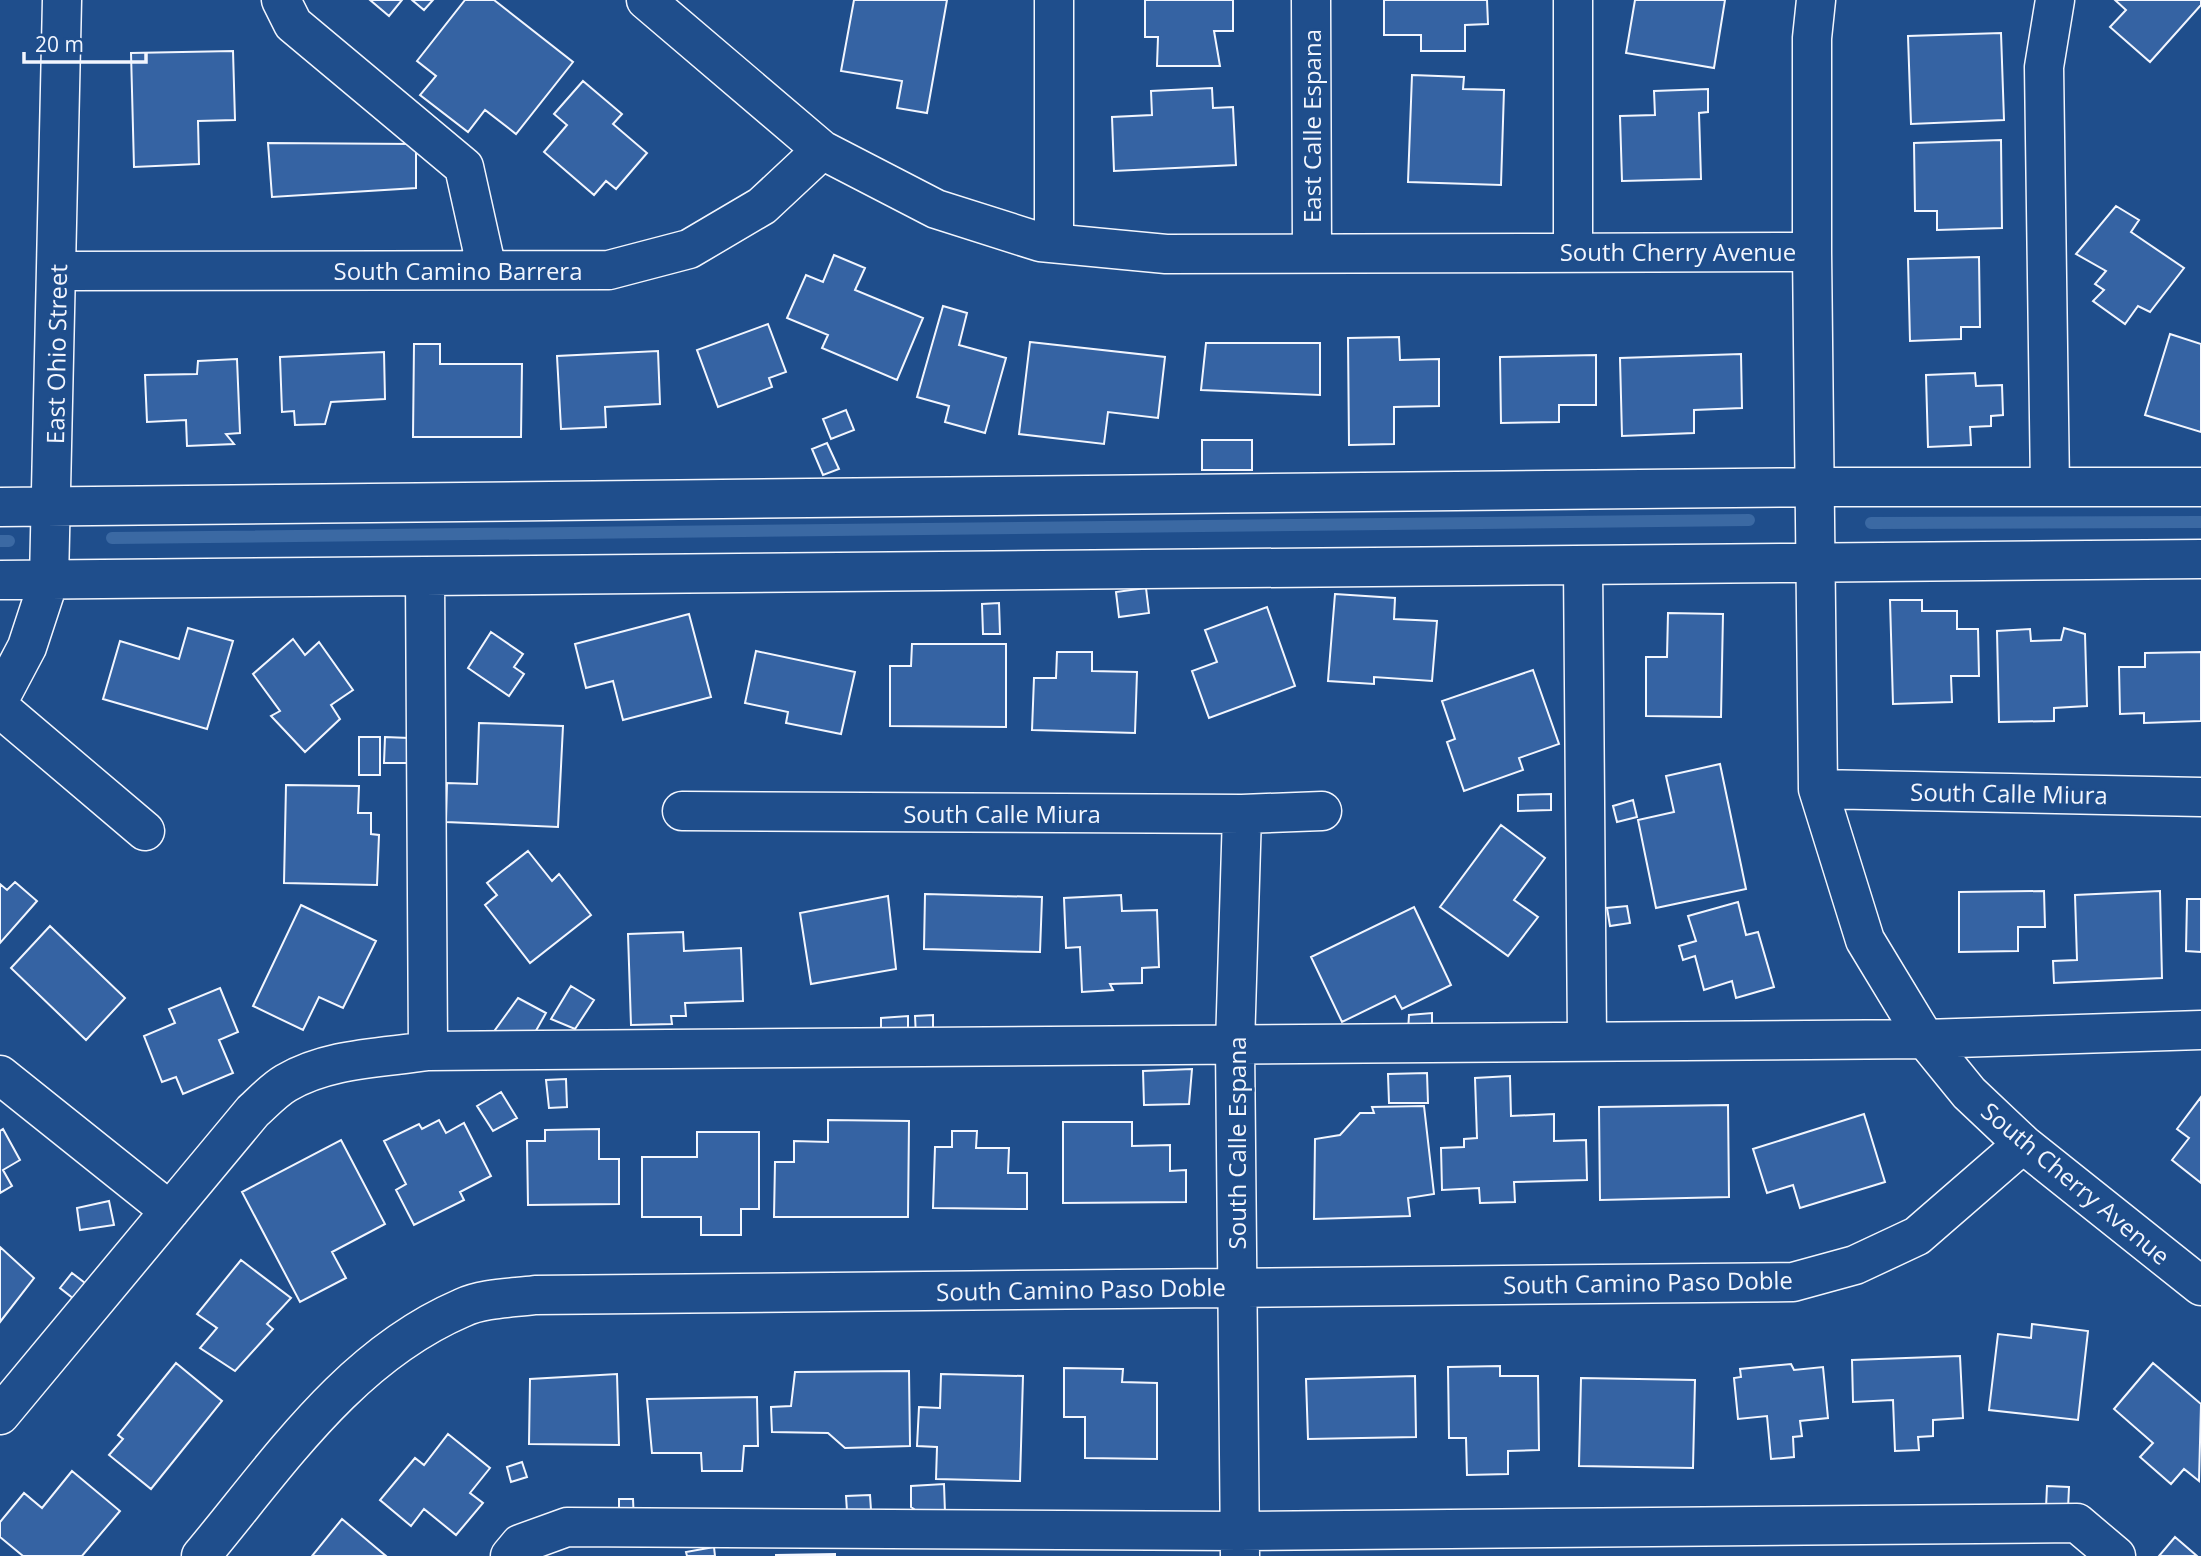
<svg xmlns="http://www.w3.org/2000/svg" width="2201" height="1556" viewBox="0 0 2201 1556" font-family="'Open Sans',sans-serif">
<rect width="100%" height="100%" fill="#1f4e8c"/>
<g fill="none" stroke-linecap="round" stroke-linejoin="round">
<path stroke="#3b69a3" stroke-width="12" d="M1871 523 2201 522
M112 538 1749 520
M0 541H9"/>
</g>
<path fill="#3563a3" stroke="#f2f6ff" stroke-width="2" d="M370 0H402L389 16Z
M412 0H433L424 10Z
M465 0H494L573 62 516 134 485 110 468 132 420 95 436 76 417 61Z
M854 0H947L927 113 897 108 902 81 841 71Z
M1145 0H1233V31H1214L1220 66H1157L1158 37H1145Z
M1384 0H1487L1488 24 1465 25V51H1421V35H1384Z
M1635 0H1725L1714 68 1626 53Z
M2115 0H2201V5L2150 62 2110 27 2126 10Z
M2001 33 2004 120 1911 124 1908 36Z
M233 51 235 120 198 121 199 164 134 167 131 53Z
M1412 75 1464 77 1463 89 1504 90 1501 185 1408 182Z
M583 81 622 114 613 124 647 153 616 189 606 181 594 195 544 152 567 125 554 114Z
M1212 88 1213 108 1233 107 1236 165 1114 171 1112 117 1152 115 1151 91Z
M1708 89V112L1699 113 1701 179 1622 181 1620 116 1655 115 1654 91Z
M2001 140 2002 228 1937 230V211H1915L1914 143Z
M268 143 416 144V188L272 197Z
M2116 206 2139 220 2131 232 2184 268 2150 312 2138 306 2125 324 2093 301 2104 290 2095 284 2106 271 2076 254Z
M834 255 865 268 855 290 923 318 897 380 822 348 828 335 787 318 806 275 823 282Z
M1979 257 1980 327H1961V339L1910 341 1908 259Z
M943 306 967 313 959 345 1006 358 985 433 945 422 949 406 917 397Z
M768 324 786 372 769 378 772 387 718 407 697 350Z
M2170 334 2201 344V432L2145 415Z
M1399 337 1400 360 1439 359V406L1394 407V444L1349 445 1348 338Z
M1030 342 1165 357 1158 418 1108 412 1104 444 1019 434Z
M1206 343H1320V395L1201 390Z
M414 344H440V364H522L521 437H413Z
M658 351 660 404 605 407 606 427 561 429 557 356Z
M384 352 385 399 331 402 325 424 295 425 294 411 282 412 280 357Z
M1741 354 1742 408 1694 410V433L1622 436 1620 358Z
M1596 355V405H1559V422L1501 423 1500 357Z
M237 359 240 433 226 434 234 444 187 446 186 420 147 422 145 375 197 374 198 361Z
M1975 373 1976 386 2002 385 2003 415 1991 416V426L1970 427 1971 445 1928 447 1926 375Z
M846 410 854 430 831 439 823 419Z
M1202 440H1252V470H1202Z
M827 443 839 469 823 475 812 449Z
M1146 588 1149 613 1119 617 1116 592Z
M1335 594 1395 598 1394 619 1437 621 1432 681 1374 677V684L1328 681Z
M1890 600H1922V611H1957V629H1978L1979 676H1951L1952 702 1893 704Z
M999 603 1000 634H983L982 604Z
M1267 607 1295 686 1209 718 1192 671 1217 662 1205 630Z
M1668 613 1723 614 1721 717 1646 716V657H1667Z
M689 614 711 697 623 720 613 681 586 688 575 644Z
M188 628 233 641 207 729 103 699 120 641 179 659Z
M2064 628 2085 634 2087 706 2054 708V721L1999 722 1997 631 2030 629 2031 641 2061 640Z
M491 632 523 654 514 667 524 674 509 696 468 668Z
M293 639 305 655 319 642 353 690 331 705 340 719 305 752 271 716 280 711 253 674Z
M912 644H1006V727L890 726V666H911Z
M756 651 855 672 841 734 786 723 788 712 745 703Z
M1057 652H1092V671L1137 672 1135 733 1032 730 1034 678H1056Z
M2201 652V721L2144 723V713L2120 714 2119 667H2145V653Z
M1533 670 1559 744 1519 758 1523 770 1464 791 1447 742 1455 739 1442 701Z
M479 723 563 726 558 827 446 822 447 783 477 784Z
M359 737H380V775H359Z
M385 737 409 738 407 763H384Z
M1720 764 1746 889 1656 908 1638 820 1674 812 1666 776Z
M286 785 359 786 358 813H371V834L379 835 377 885 284 883Z
M1551 794V810L1518 811V795Z
M1633 800 1637 817 1617 822 1613 806Z
M1501 825 1545 858 1514 900 1538 917 1508 956 1440 907Z
M528 851 552 881 559 874 591 915 530 963 485 905 497 895 487 883Z
M15 882 37 901 0 943V884L7 890Z
M2044 891 2045 927H2018V951L1959 952V892Z
M2160 891 2162 978 2054 983 2053 961 2077 960 2075 895Z
M925 894 1042 897 1040 952 924 949Z
M1121 895 1122 911 1157 910 1159 967 1142 968V983L1110 984 1113 990 1082 992 1080 947 1066 948 1064 898Z
M888 896 896 969 811 984 800 913Z
M2187 899H2201V952L2186 951Z
M1738 902 1746 935 1758 932 1774 987 1736 998 1732 981 1704 990 1695 956 1683 960 1679 946 1696 941 1688 916Z
M301 905 376 941 343 1008 319 997 303 1030 253 1006Z
M1627 906 1630 923 1610 926 1607 908Z
M1414 907 1451 985 1402 1009 1395 996 1342 1022 1311 957Z
M50 926 125 998 86 1040 11 968Z
M683 932 684 951 741 948 743 1001 685 1003 686 1016H671L672 1024 631 1025 628 934Z
M571 986 594 1000 575 1029 551 1019Z
M220 988 238 1032 219 1040 233 1073 183 1094 176 1077 162 1082 144 1036 175 1023 169 1009Z
M518 998 546 1013 529 1043 490 1037Z
M1432 1013V1032L1408 1031 1409 1015Z
M933 1015V1036H916L915 1016Z
M908 1016V1031L881 1033V1018Z
M1192 1069 1189 1104 1144 1105 1143 1071Z
M1427 1073 1428 1103H1389L1388 1074Z
M1510 1076 1511 1116 1554 1114V1141L1586 1140 1587 1180 1514 1182 1515 1202 1480 1203 1479 1188 1442 1190 1441 1148 1464 1147V1139L1477 1138 1475 1078Z
M566 1079 567 1107 549 1108 546 1080Z
M501 1092 517 1118 493 1131 477 1106Z
M2201 1097V1183L2172 1160 2189 1138 2177 1129Z
M1728 1105 1729 1197 1600 1200 1599 1107Z
M1424 1106 1434 1194 1408 1198 1410 1216 1314 1219 1315 1139 1340 1135 1360 1113H1374L1372 1107Z
M1864 1114 1885 1182 1800 1208 1793 1185 1767 1193 1753 1149Z
M439 1120 446 1133 464 1123 491 1176 460 1192 464 1200 414 1225 396 1190 406 1184 384 1141 419 1124 422 1129Z
M828 1120 909 1121 908 1217H774L775 1162H794V1141L828 1142Z
M1063 1122H1132V1146L1170 1145V1171L1186 1170V1202L1063 1203Z
M3 1129 20 1160 3 1170 12 1186 0 1193V1131Z
M599 1129V1159H619V1204L528 1205 527 1141H545V1130Z
M952 1131H977L976 1148H1009L1008 1173H1027V1209L933 1208 935 1147H952Z
M697 1132H759V1209H741V1235H701V1217H642V1157H697Z
M341 1140 385 1224 332 1252 346 1278 300 1302 242 1192Z
M109 1201 114 1225 80 1230 77 1208Z
M0 1247 34 1278 0 1322Z
M241 1260 291 1298 267 1324 273 1329 235 1371 200 1348 217 1328 197 1314Z
M72 1273 85 1283 74 1299 60 1288Z
M2032 1324 2088 1331 2078 1420 1989 1410 1998 1334 2031 1338Z
M1960 1356 1963 1418 1933 1420V1436L1918 1437 1919 1450 1895 1451 1893 1400 1853 1402 1852 1360Z
M176 1363 222 1401 151 1489 109 1455 123 1439 118 1435Z
M2153 1363 2201 1404 2199 1481 2184 1469 2171 1484 2140 1457 2153 1443 2114 1409Z
M1791 1364 1794 1370 1823 1367 1828 1418 1800 1421 1802 1436 1793 1437 1794 1457 1771 1459 1767 1416 1738 1419 1734 1378 1741 1377 1740 1369Z
M1500 1366V1376H1538L1539 1450 1508 1451V1474L1467 1475 1466 1438H1449L1448 1367Z
M1064 1368 1123 1369 1122 1382 1157 1383V1459L1085 1458V1417H1064Z
M909 1371 910 1446 845 1448 828 1433 772 1432 771 1407 791 1406 795 1372Z
M617 1374 619 1445 529 1444 530 1379Z
M941 1374 1023 1376 1020 1481 936 1479 937 1447 917 1446 919 1407 940 1408Z
M1415 1376 1416 1437 1308 1439 1306 1379Z
M1581 1378 1695 1380 1693 1468 1579 1466Z
M757 1397 758 1446H744L742 1471H702L701 1453H652L647 1399Z
M448 1434 490 1468 470 1493 483 1503 456 1535 424 1509 411 1526 380 1500 415 1458 424 1465Z
M522 1462 527 1477 511 1482 507 1467Z
M72 1471 120 1511 82 1556H23L0 1537V1522L24 1493 42 1508Z
M944 1484 945 1513 921 1514 911 1507V1486Z
M2047 1486 2069 1487 2068 1509 2046 1508Z
M870 1495 871 1510 847 1511 846 1496Z
M619 1499H633L634 1521H619Z
M342 1519 386 1556H312Z
M2175 1537 2197 1556H2159Z
M714 1547 715 1556H687L686 1552Z
M835 1554V1556H776V1555Z"/>
<g fill="none" stroke-linecap="round" stroke-linejoin="round">
<defs>
<path id="minor" d="M281 0 293 24 464 167 487 270
M646 0 822 150 936 209 1040 242 1166 254 1812 252
M1054 0V243
M1311 0 1312 251
M1573 0V251
M1816 0 1812 38V252L1818 789 1865 940 1925 1039 1969 1093 2023 1144 2201 1286
M57 271 609 270 689 249 762 206 822 150
M2050 487 2044 67 2055 0
M0 507 1815 487H2201
M1583 565 1587 1040
M425 577 428 1051
M0 580 2201 559
M0 698 27 647 49 580 62 0
M0 708 145 831
M1818 789 2201 797
M682 811 1242 814 1322 811
M0 1075 170 1211
M0 1415 253 1111C263 1102 274 1090 286 1083 328 1058 381 1058 428 1051L1925 1039 2201 1030
M201 1556C278 1464 348 1357 462 1308 483 1298 513 1298 535 1295L1793 1282 1855 1265 1917 1236 2023 1144
M510 1556 520 1544 567 1527 1239 1531 2077 1523 2116 1556
M1240 1556 1235 1045 1242 814"/>
</defs>
<use href="#minor" stroke="#f2f6ff" stroke-width="41"/>
<use href="#minor" stroke="#1f4e8c" stroke-width="38"/>
</g>
<g text-anchor="middle" dominant-baseline="central" stroke-width="5" stroke-linejoin="round" paint-order="stroke">
<g font-size="24" fill="#f2f6ff" stroke="#1f4e8c">
<text transform="translate(1311 126) rotate(-90)">East Calle Espana</text>
<text x="1678" y="251">South Cherry Avenue</text>
<text x="458" y="270">South Camino Barrera</text>
<text transform="translate(56 354) rotate(-89)">East Ohio Street</text>
<text transform="translate(2009 793) rotate(1)">South Calle Miura</text>
<text x="1002" y="813">South Calle Miura</text>
<text transform="translate(1236 1143) rotate(-90)">South Calle Espana</text>
<text transform="translate(2076 1183) rotate(40)">South Cherry Avenue</text>
<text transform="translate(1648 1282) rotate(-1)">South Camino Paso Doble</text>
<text transform="translate(1081 1289) rotate(-1)">South Camino Paso Doble</text>
</g>
</g>
<path d="M24 52v10h122v-10" fill="none" stroke="#f2f6ff" stroke-width="3.5"/>
<text x="35" y="52" font-size="21" fill="#f2f6ff" stroke="#1f4e8c" stroke-width="5" paint-order="stroke">20 m</text>
</svg>
